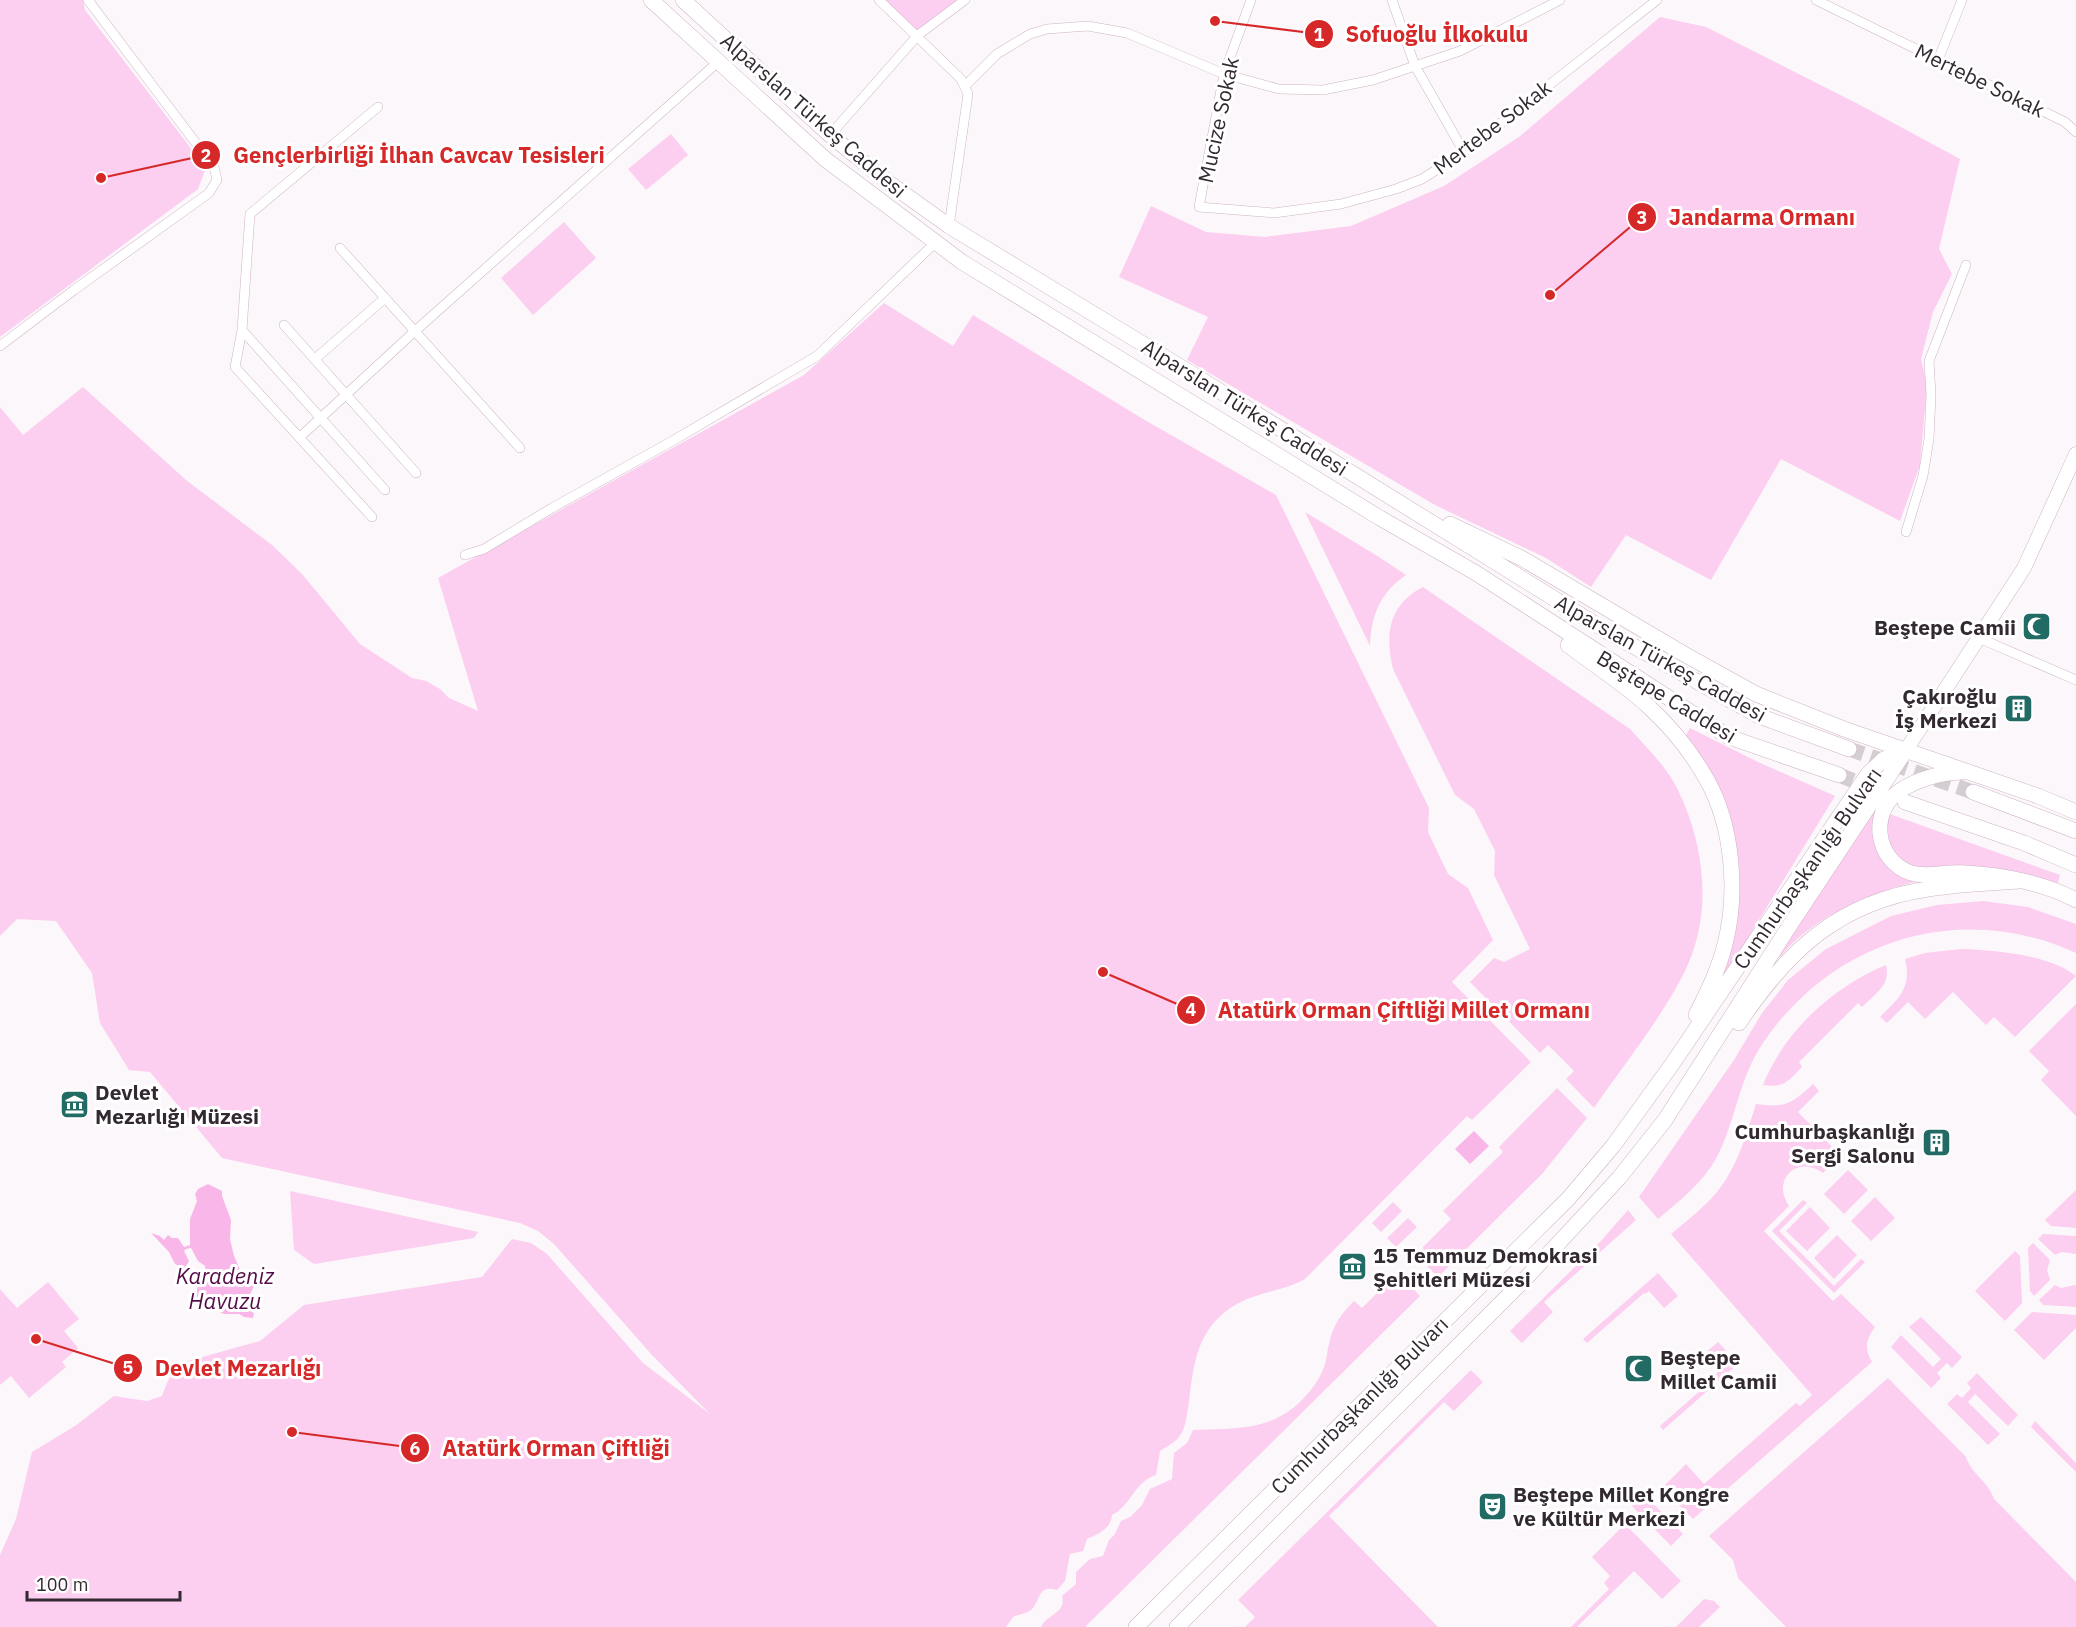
<svg xmlns="http://www.w3.org/2000/svg" width="2076" height="1627" viewBox="0 0 2076 1627" font-family="'IBM Plex Sans',sans-serif">
<rect width="100%" height="100%" fill="#fcf7fa"/>
<path fill="#fccef0" d="M0 0H83L85 10 206 168 198 189 0 337Z
M879 0H967L918 35Z
M1660 17 1706 27 1860 105 1960 159 1939 249 1952 274 1933 312 1921 359 1927 385 1920 465 1900 521 1781 459 1711 580 1626 535 1591 587 1546 558 1435 505 1187 360 1208 317 1119 277 1151 206 1206 232 1265 237 1351 226 1444 186 1519 137Z
M671 134 688 155 646 190 628 169Z
M564 222 596 258 533 315 501 278Z
M884 303 953 346 973 315 1143 419 1276 495 1429 808 1428 832 1448 874 1468 888 1493 940 1452 982 1531 1062 1472 1120 1467 1116 1305 1279C1278 1294 1251 1291 1225 1312 1196 1335 1193 1368 1189 1402 1187 1414 1186 1428 1179 1437 1174 1443 1166 1447 1160 1451L1156 1475C1134 1482 1131 1506 1112 1515 1111 1529 1098 1534 1087 1539L1083 1551 1070 1554 1065 1581 1057 1590C1038 1584 1041 1599 1032 1609 1027 1614 1019 1614 1013 1617L1006 1627H0V1555L16 1519 32 1452 75 1426 114 1396 147 1401 162 1396C168 1380 172 1368 188 1361L260 1341 304 1305 482 1277 512 1239 531 1243 547 1254 643 1363 710 1414 652 1355 554 1244 538 1231 520 1223 222 1158 150 1072 129 1070 100 1023 92 973 56 921 17 919 0 936V407L23 435 83 387 186 480 272 545 302 574 360 644 412 678 426 681 440 689 449 698 478 711 438 578 804 375Z
M1305 512 1379 557 1406 575C1380 593 1371 615 1370 646Z
M1423 587 1630 729C1647 748 1667 767 1678 790 1705 846 1713 914 1685 971 1661 1019 1625 1063 1594 1108L1566 1079 1574 1071 1548 1045 1540 1053 1470 982 1494 958 1504 962 1530 949 1494 875 1495 851 1474 809 1455 795 1393 669C1385 635 1388 605 1423 587Z
M1690 728 1758 762 1835 796 1713 995 1731 946 1738 919V867L1685 737Z
M1873 810 1876 812 1873 836 1917 881C1868 895 1815 915 1781 956L1778 955Z
M1887 813 2060 875 2058 883 1990 869 1922 870 1899 859 1886 839Z
M1983 901 2028 907 2076 924V953C1961 900 1833 939 1763 1043 1739 1078 1736 1120 1717 1157 1703 1183 1680 1200 1658 1219L1639 1197 1734 1060 1762 1013 1788 980 1826 949 1891 916 1937 905Z
M1961 949C1994 950 2051 955 2076 976L2015 1037 1994 1017 1986 1025 1953 992 1925 1019 1908 1002 1887 1023 1880 1017C1899 998 1912 988 1905 959L1925 953Z
M1886 965C1891 985 1875 994 1862 1007L1858 1003 1799 1062 1802 1067C1788 1081 1785 1088 1763 1085 1785 1030 1833 987 1886 965Z
M2076 1004V1116L2041 1080 2049 1071 2029 1051Z
M1813 1084 1819 1091 1798 1112 1840 1155 1823 1173C1797 1154 1771 1180 1789 1206L1764 1231 1833 1301 1841 1294 1875 1327C1866 1339 1864 1349 1872 1362L1693 1519 1662 1488 1686 1464 1704 1484 1796 1403 1800 1406 1812 1395 1671 1234C1684 1223 1698 1212 1710 1200 1736 1173 1745 1138 1756 1104 1785 1108 1792 1104 1813 1084Z
M1557 1088 1587 1118 1542 1174 1438 1277 1423 1262V1247L1451 1219 1443 1211 1503 1152 1499 1147Z
M1848 1170 1868 1190 1844 1214 1824 1194Z
M2076 1190V1228L2051 1226 2045 1220Z
M290 1191 478 1232 474 1238 314 1264 294 1250Z
M1875 1197 1895 1218 1871 1241 1851 1221Z
M1803 1200 1807 1203 1779 1231 1834 1286 1861 1259 1865 1262 1834 1293 1772 1231Z
M1393 1202 1402 1211 1381 1232 1372 1223Z
M1810 1207 1830 1228 1807 1251 1786 1231Z
M1628 1210 1636 1220 1544 1302 1553 1312 1522 1343 1510 1331 1600 1242Z
M1408 1218 1417 1227 1396 1247 1387 1238Z
M2043 1234 2076 1236V1254L2062 1252 2055 1255 2038 1239Z
M1837 1235 1857 1255 1834 1279 1814 1258Z
M2033 1243 2050 1260 2047 1270 2050 1280 2034 1296 2030 1291 2028 1248Z
M2015 1251 2020 1256 2022 1303 2005 1321 1975 1291Z
M1658 1273 1678 1296 1664 1308 1649 1291 1645 1294 1644 1293 1587 1343 1583 1339Z
M1390 1280H1405L1420 1296 1085 1627H1041C1047 1614 1067 1613 1062 1596L1076 1584V1572L1090 1559 1103 1556 1109 1540 1115 1534 1121 1521 1130 1517 1142 1505 1150 1489 1172 1479 1174 1453 1187 1443 1193 1430C1234 1428 1269 1432 1301 1401 1310 1392 1320 1379 1324 1367 1327 1359 1327 1351 1329 1344 1333 1325 1341 1314 1354 1301L1362 1308Z
M48 1282 79 1319 64 1331 78 1348 62 1362 66 1367 29 1398 11 1376 0 1385V1289L17 1308Z
M2055 1285 2061 1288 2075 1285 2076 1286V1307L2043 1305 2039 1300Z
M2032 1312 2076 1315V1328L2044 1360 2014 1330Z
M1921 1317 1962 1357 1952 1368 1947 1363 1937 1373 1941 1378 1931 1388 1891 1347 1901 1335 1933 1367 1941 1359 1909 1327Z
M1718 1342 1738 1364 1663 1430 1660 1426 1717 1376 1716 1374 1719 1371 1704 1354Z
M1471 1370 1483 1382 1454 1411 1444 1402 1329 1516 1438 1627H1245L1255 1617 1238 1600Z
M1977 1373 2018 1415 2008 1426 1975 1394 1968 1402 2000 1434 1988 1445 1947 1404 1957 1394 1962 1398 1971 1388 1967 1383Z
M1888 1378 1966 1457C1972 1475 1988 1481 1994 1499L2076 1582V1627H1786L1738 1578 1733 1560 1709 1536Z
M2035 1421 2076 1463V1472L2031 1427Z
M1644 1494 1683 1534 1671 1546 1632 1506Z
M1625 1524 1681 1581 1662 1599 1634 1571 1577 1627H1571L1609 1589 1604 1583 1610 1576 1592 1557Z
M1704 1599 1714 1601 1720 1607 1699 1627H1676Z"/>
<path fill="#f9b7e9" d="M1474 1131 1489 1146 1470 1164 1455 1149Z
M208 1184 222 1191V1196L231 1220 230 1239 234 1256 241 1272 255 1284 246 1303 254 1314 253 1318 244 1317 239 1314H224L210 1307 206 1302 198 1303C193 1296 199 1286 199 1278L206 1274 205 1266 198 1261 191 1248 186 1249 184 1251 189 1261 186 1267 183 1268 175 1264 169 1252 151 1233 160 1236 164 1240 168 1235 172 1238H178L184 1247 190 1245V1219L197 1201 195 1194 198 1189Z"/>
<g fill="none" stroke-linecap="round" stroke-linejoin="round">
<path stroke="#d4ced2" stroke-width="15" stroke-dasharray="15 8" stroke-linecap="butt" d="M1849 749 1973 792
M1839 775 1889 795"/>
<defs>
<path id="street" d="M879 0 961 79 968 94 949 226
M1251 0 1224 74 1199 207 1274 213 1341 204 1396 189 1422 179 1464 152 1657 0
M1392 0 1415 66 1464 152
M1816 0 2065 122 2076 132
M1938 60 1962 0
M965 86 997 54 1030 34 1047 29 1088 26 1127 33 1224 74 1279 89 1323 90 1373 80 1460 51 1560 0
M830 135 918 35 965 0
M340 248 520 448
M284 325 416 473
M242 330 385 490
M0 346 74 290 209 193 217 180 214 167 88 0
M315 359 385 298
M300 437 415 331 718 62
M372 517 235 367 242 330 250 214 378 107
M1906 532 1923 476 1929 439 1931 395 1929 361 1966 265
M465 555 484 549 552 508 674 440 817 356 935 243
M1979 638 2076 680"/>
<path id="secondary" d="M1906 750 2024 568 2076 454"/>
<path id="primary" d="M651 0 825 159 962 262 1380 518 1476 573 1729 737 1839 775
M683 0 830 135 889 183 949 226 1189 372 1608 632 1759 716 1849 749
M1450 524 1523 559 1684 654 1756 694 1844 729 2038 796 2076 812
M1568 645C1594 665 1623 683 1648 706 1671 727 1692 753 1707 780 1733 826 1738 894 1725 944 1719 969 1707 993 1696 1015
M1962 772C1940 773 1920 778 1901 790 1869 810 1874 860 1911 873 1928 878 1948 871 1966 873 2002 875 2044 883 2076 900
M1973 792 2076 831
M1905 802 2024 843 2076 865
M1739 1023C1787 951 1839 902 1928 889 1958 884 1989 883 2019 881
M1136 1627 1568 1199 1613 1146 1673 1063 1868 774 1884 759 1906 750
M1177 1627 1526 1278 1619 1178 1665 1120 1792 922 1906 750"/>
</defs>
<use href="#street" stroke="#cdb4c6" stroke-width="10"/>
<use href="#secondary" stroke="#cdb4c6" stroke-width="15"/>
<use href="#primary" stroke="#cdb4c6" stroke-width="16"/>
<use href="#street" stroke="#fff" stroke-width="9"/>
<use href="#secondary" stroke="#fff" stroke-width="14"/>
<use href="#primary" stroke="#fff" stroke-width="15"/>
</g>
<defs>
<symbol id="mosque-square" viewBox="-11 -11 22 22"><rect x="-9" y="-9" width="18" height="18" rx="4" fill="#216b64" stroke="#fff"/><path d="M3.5-4.9A6 6 0 1 0 3.5 4.9A5 5 0 1 1 3.5-4.9Z" fill="#fff"/></symbol>
<symbol id="building-square" viewBox="-11 -11 22 22"><rect x="-9" y="-9" width="18" height="18" rx="4" fill="#216b64" stroke="#fff"/><path d="M-4-6H4V6H1V3H-1V6H-4ZM-2.5-4.3h1.7v1.8h-1.7ZM.8-4.3h1.7v1.8H.8ZM-2.5-1h1.7V.8h-1.7ZM.8-1h1.7V.8H.8Z" fill="#fff"/></symbol>
<symbol id="museum-square" viewBox="-11 -11 22 22"><rect x="-9" y="-9" width="18" height="18" rx="4" fill="#216b64" stroke="#fff"/><path d="M0-6L6-3V-2H-6V-3ZM-5-1h2V3h-2ZM-1-1h2V3h-2ZM3-1h2V3H3ZM-6 4H6V6H-6Z" fill="#fff"/></symbol>
<symbol id="theatre-square" viewBox="-11 -11 22 22"><rect x="-9" y="-9" width="18" height="18" rx="4" fill="#216b64" stroke="#fff"/><path d="M-5-5.5Q0-4 5-5.5V0Q5 5 0 6Q-5 5-5 0ZM-3.3-2.5H-1v1.5H-3.3ZM1-2.5H3.3v1.5H1ZM-2.8 1Q0 5.5 2.8 1Z" fill="#fff"/></symbol>
</defs>
<g fill-rule="evenodd">
<use href="#mosque-square" x="2020" y="610" width="33" height="33"/>
<use href="#building-square" x="2002" y="692" width="33" height="33"/>
<use href="#museum-square" x="58" y="1088" width="33" height="33"/>
<use href="#building-square" x="1920" y="1126" width="33" height="33"/>
<use href="#museum-square" x="1336" y="1250" width="33" height="33"/>
<use href="#mosque-square" x="1622" y="1352" width="33" height="33"/>
<use href="#theatre-square" x="1476" y="1490" width="33" height="33"/>
</g>
<g text-anchor="middle" dominant-baseline="central" stroke-width="6" stroke-linejoin="round" paint-order="stroke">
<g font-size="21" fill="#332a31" stroke="#fff">
<text transform="translate(1980 80) rotate(26)">Mertebe Sokak</text>
<text transform="translate(814 115) rotate(41)">Alparslan Türkeş Caddesi</text>
<text transform="translate(1218 120) rotate(-78)">Mucize Sokak</text>
<text transform="translate(1492 127) rotate(-37)">Mertebe Sokak</text>
<text transform="translate(1245 407) rotate(32)">Alparslan Türkeş Caddesi</text>
<text transform="translate(1661 658) rotate(29)">Alparslan Türkeş Caddesi</text>
<text transform="translate(1667 696) rotate(31)">Beştepe Caddesi</text>
<text transform="translate(1807 868) rotate(-55)">Cumhurbaşkanlığı Bulvarı</text>
<text transform="translate(1359 1405) rotate(-45)">Cumhurbaşkanlığı Bulvarı</text>
</g>
<g font-size="21" font-weight="bold" fill="#332a31" stroke="#fff" text-anchor="start">
<text x="2016" y="627" text-anchor="end">Beştepe Camii</text>
<text x="1997" y="696" text-anchor="end">Çakıroğlu<tspan x="1997" dy="24">İş Merkezi</tspan></text>
<text x="95" y="1092">Devlet<tspan x="95" dy="24">Mezarlığı Müzesi</tspan></text>
<text x="1915" y="1131" text-anchor="end">Cumhurbaşkanlığı<tspan x="1915" dy="24">Sergi Salonu</tspan></text>
<text x="1373" y="1255">15 Temmuz Demokrasi<tspan x="1373" dy="24">Şehitleri Müzesi</tspan></text>
<text x="1660" y="1357">Beştepe<tspan x="1660" dy="24">Millet Camii</tspan></text>
<text x="1513" y="1494">Beştepe Millet Kongre<tspan x="1513" dy="24">ve Kültür Merkezi</tspan></text>
</g>
<g font-size="22" font-style="italic" fill="#540c48" stroke="#fff">
<text x="225" y="1275">Karadeniz<tspan x="225" dy="25">Havuzu</tspan></text>
</g>
</g>
<path fill="none" stroke="#d62828" stroke-width="2" d="M1215 21L1319 34M101 178L206 155M1550 295L1642 217M1103 972L1191 1010M36 1339L128 1368M292 1432L415 1448"/>
<g fill="#d62828" stroke="#fff" stroke-width="2">
<circle cx="1215" cy="21" r="6"/>
<circle cx="101" cy="178" r="6"/>
<circle cx="1550" cy="295" r="6"/>
<circle cx="1103" cy="972" r="6"/>
<circle cx="36" cy="1339" r="6"/>
<circle cx="292" cy="1432" r="6"/>
<circle cx="1319" cy="34" r="15"/>
<circle cx="206" cy="155" r="15"/>
<circle cx="1642" cy="217" r="15"/>
<circle cx="1191" cy="1010" r="15"/>
<circle cx="128" cy="1368" r="15"/>
<circle cx="415" cy="1448" r="15"/>
</g>
<g font-size="18" text-anchor="middle" font-weight="bold" fill="#fff">
<text x="1319" y="41">1</text>
<text x="206" y="162">2</text>
<text x="1642" y="224">3</text>
<text x="1191" y="1016">4</text>
<text x="128" y="1374">5</text>
<text x="415" y="1455">6</text>
</g>
<g font-size="22" text-anchor="middle" font-weight="bold" fill="#d62828" stroke="#fff" stroke-width="6" stroke-linejoin="round" paint-order="stroke">
<text x="1437" y="42">Sofuoğlu İlkokulu</text>
<text x="419" y="163">Gençlerbirliği İlhan Cavcav Tesisleri</text>
<text x="1762" y="225">Jandarma Ormanı</text>
<text x="1404" y="1018">Atatürk Orman Çiftliği Millet Ormanı</text>
<text x="238" y="1376">Devlet Mezarlığı</text>
<text x="556" y="1456">Atatürk Orman Çiftliği</text>
</g>
<path d="M27 1591v9h153v-9" fill="none" stroke="#332a31" stroke-width="3"/>
<text x="36" y="1591" font-size="18" fill="#332a31" stroke="#ffffff" stroke-width="4.5" paint-order="stroke">100 m</text>
</svg>
